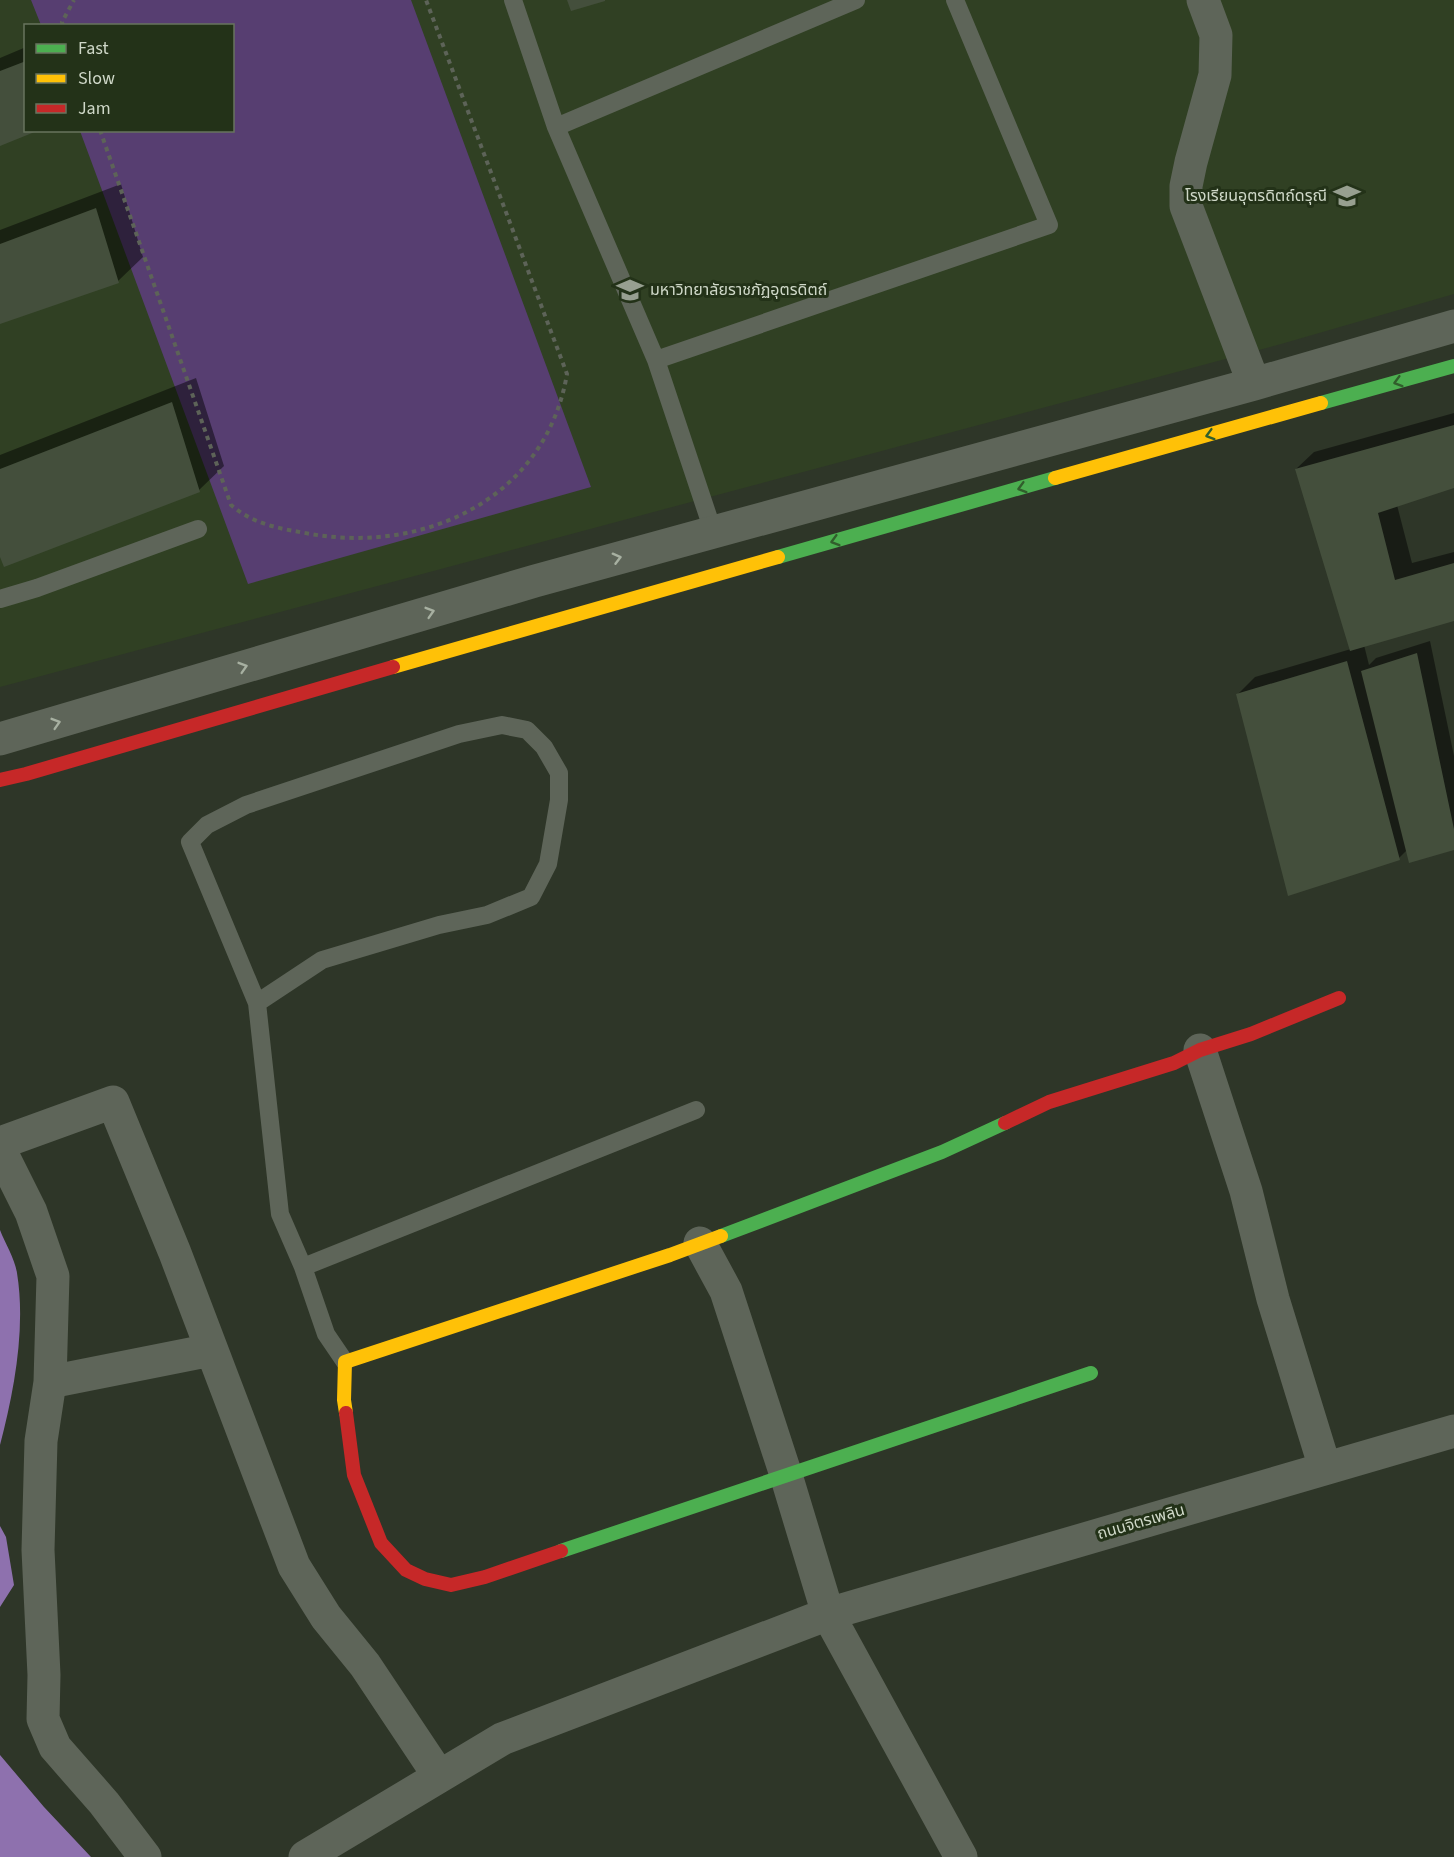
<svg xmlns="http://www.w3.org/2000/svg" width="1454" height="1857" viewBox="0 0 1454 1857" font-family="'Source Sans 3','Noto Sans Thai',sans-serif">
<rect width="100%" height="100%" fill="#2e3628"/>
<path fill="#304023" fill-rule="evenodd" d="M0 0H1454V294L1281 344 0 687ZM26 26H232V130H26Z"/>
<path fill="#573e71" d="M31 0H411L591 487 248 584 80 131 232 130V26L41 25Z"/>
<path fill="#8e71ae" d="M0 1230C5 1243 15 1259 17 1273 26 1328 14 1392 0 1445Z
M0 1526 6 1537 14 1585 0 1607Z
M0 1755 44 1807 91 1857H0Z"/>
<path fill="#0007" d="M26 47V130H33L0 144V58Z
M121 184 143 257 118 281 0 322V230Z
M196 378 224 466 199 490 0 553V455Z
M1454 413V487L1397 505 1412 563 1454 552V619L1364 645 1369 665 1376 658 1430 641 1454 756V848L1407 850 1399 858 1238 694 1255 677 1351 649 1296 469 1314 452Z"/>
<path fill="#444f3c" d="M567 0H605V1L571 11Z
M26 61V130L37 131 0 146V71Z
M96 208 119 283 0 324V244Z
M172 402 200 492 4 567 0 557V469Z
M1454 425V488L1378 513 1395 580 1454 563V621L1350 651 1295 469Z
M1417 653 1454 829V850L1409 863 1361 671Z
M1347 661 1400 860 1288 896 1236 694Z"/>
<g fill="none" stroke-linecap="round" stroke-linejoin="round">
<path stroke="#5d6358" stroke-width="4" stroke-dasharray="4.5 4.5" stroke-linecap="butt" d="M63 26 62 22 74 0
M100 130 231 505C254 525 282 529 311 534 427 554 546 497 567 374L426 0"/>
<path stroke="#5e6559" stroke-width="18" d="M513 0 556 127 656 360 713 531
M556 127 856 0
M656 360 1049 225 955 0
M0 599 37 588 198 529
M257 1003 322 960 439 925 487 915 531 897 548 864 559 800V773L544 747 527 730 502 725 459 734 246 805 207 825 190 842 257 1003 280 1214 303 1267 326 1334 345 1362
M303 1267 696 1110"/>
<path stroke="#5e6559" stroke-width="33" d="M1203 0 1216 35 1215 75 1191 162 1186 186V206L1254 384
M0 739 535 581 1254 384 1454 326
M1200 1050 1246 1191 1273 1299 1325 1468
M0 1143 113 1102 175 1253 294 1566 326 1617 365 1665 439 1776
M0 1150 31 1212 53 1276 50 1382 41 1441 38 1550 44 1675 43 1719 55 1747 104 1803 145 1857
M700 1243 726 1291 786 1475 828 1614 961 1857
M50 1382 211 1350
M305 1857 502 1739 828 1614 1454 1431"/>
<path stroke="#4caf50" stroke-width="14" d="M1321 403 1454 366
M778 557 1055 478
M721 1236 942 1152 1005 1123
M561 1551 1091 1373"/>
<path stroke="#ffc107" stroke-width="14" d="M1055 478 1321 403
M393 667 778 557
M346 1413 344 1400 345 1362 670 1255 721 1236"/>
<path stroke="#c62828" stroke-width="14" d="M0 780 26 774 393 667
M1005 1123 1049 1102 1174 1063 1200 1050 1251 1034 1339 998
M346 1413 354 1475 381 1543 406 1570 425 1579 451 1585 485 1577 561 1551"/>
</g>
<defs><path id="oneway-chevron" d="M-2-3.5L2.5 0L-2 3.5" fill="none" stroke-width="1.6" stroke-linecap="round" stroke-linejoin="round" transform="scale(1.5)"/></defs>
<g stroke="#315e2c">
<use href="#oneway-chevron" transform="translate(1398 382) rotate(164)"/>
<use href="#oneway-chevron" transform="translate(1210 435) rotate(164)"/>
<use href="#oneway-chevron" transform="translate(1022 488) rotate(164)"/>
<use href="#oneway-chevron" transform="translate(835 541) rotate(164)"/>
</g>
<g stroke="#a7b0a1">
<use href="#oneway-chevron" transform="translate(617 558) rotate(-15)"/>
<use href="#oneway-chevron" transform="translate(430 612) rotate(-17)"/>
<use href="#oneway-chevron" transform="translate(243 667) rotate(-17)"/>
<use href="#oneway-chevron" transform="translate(56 723) rotate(-17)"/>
</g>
<defs>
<symbol id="school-bare" viewBox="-9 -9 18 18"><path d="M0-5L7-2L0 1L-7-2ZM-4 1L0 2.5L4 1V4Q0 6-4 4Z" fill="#979f90" stroke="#233218" stroke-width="2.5" paint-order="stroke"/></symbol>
<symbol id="university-bare" viewBox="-9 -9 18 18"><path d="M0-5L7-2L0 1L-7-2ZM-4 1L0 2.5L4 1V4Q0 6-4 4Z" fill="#979f90" stroke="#233218" stroke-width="2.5" paint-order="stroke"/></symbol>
</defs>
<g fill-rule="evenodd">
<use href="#school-bare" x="1328" y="177" width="38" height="38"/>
<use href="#university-bare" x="611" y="271" width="38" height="38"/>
</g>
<g text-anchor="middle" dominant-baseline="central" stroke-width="6" stroke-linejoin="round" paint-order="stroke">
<g font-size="16" fill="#cfd8c8" stroke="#233218" text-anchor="end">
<text x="1327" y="196">โรงเรียนอุตรดิตถ์ดรุณี</text>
<text x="650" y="290" text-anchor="start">มหาวิทยาลัยราชภัฏอุตรดิตถ์</text>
</g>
<g font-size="16" fill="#cfd8c8" stroke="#233218">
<text transform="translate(1141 1522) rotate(-16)">ถนนจิตรเพลิน</text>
</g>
</g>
<rect x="24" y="24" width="210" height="108" fill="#233218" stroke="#68745e" stroke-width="1.5"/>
<rect x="36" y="44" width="30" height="9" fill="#4caf50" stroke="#68745e" stroke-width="1.5"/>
<text x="78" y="54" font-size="18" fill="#cfd8c8">Fast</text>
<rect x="36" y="74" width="30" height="9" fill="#ffc107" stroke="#68745e" stroke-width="1.5"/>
<text x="78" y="84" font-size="18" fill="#cfd8c8">Slow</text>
<rect x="36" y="104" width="30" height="9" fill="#c62828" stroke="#68745e" stroke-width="1.5"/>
<text x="78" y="114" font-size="18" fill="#cfd8c8">Jam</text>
</svg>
